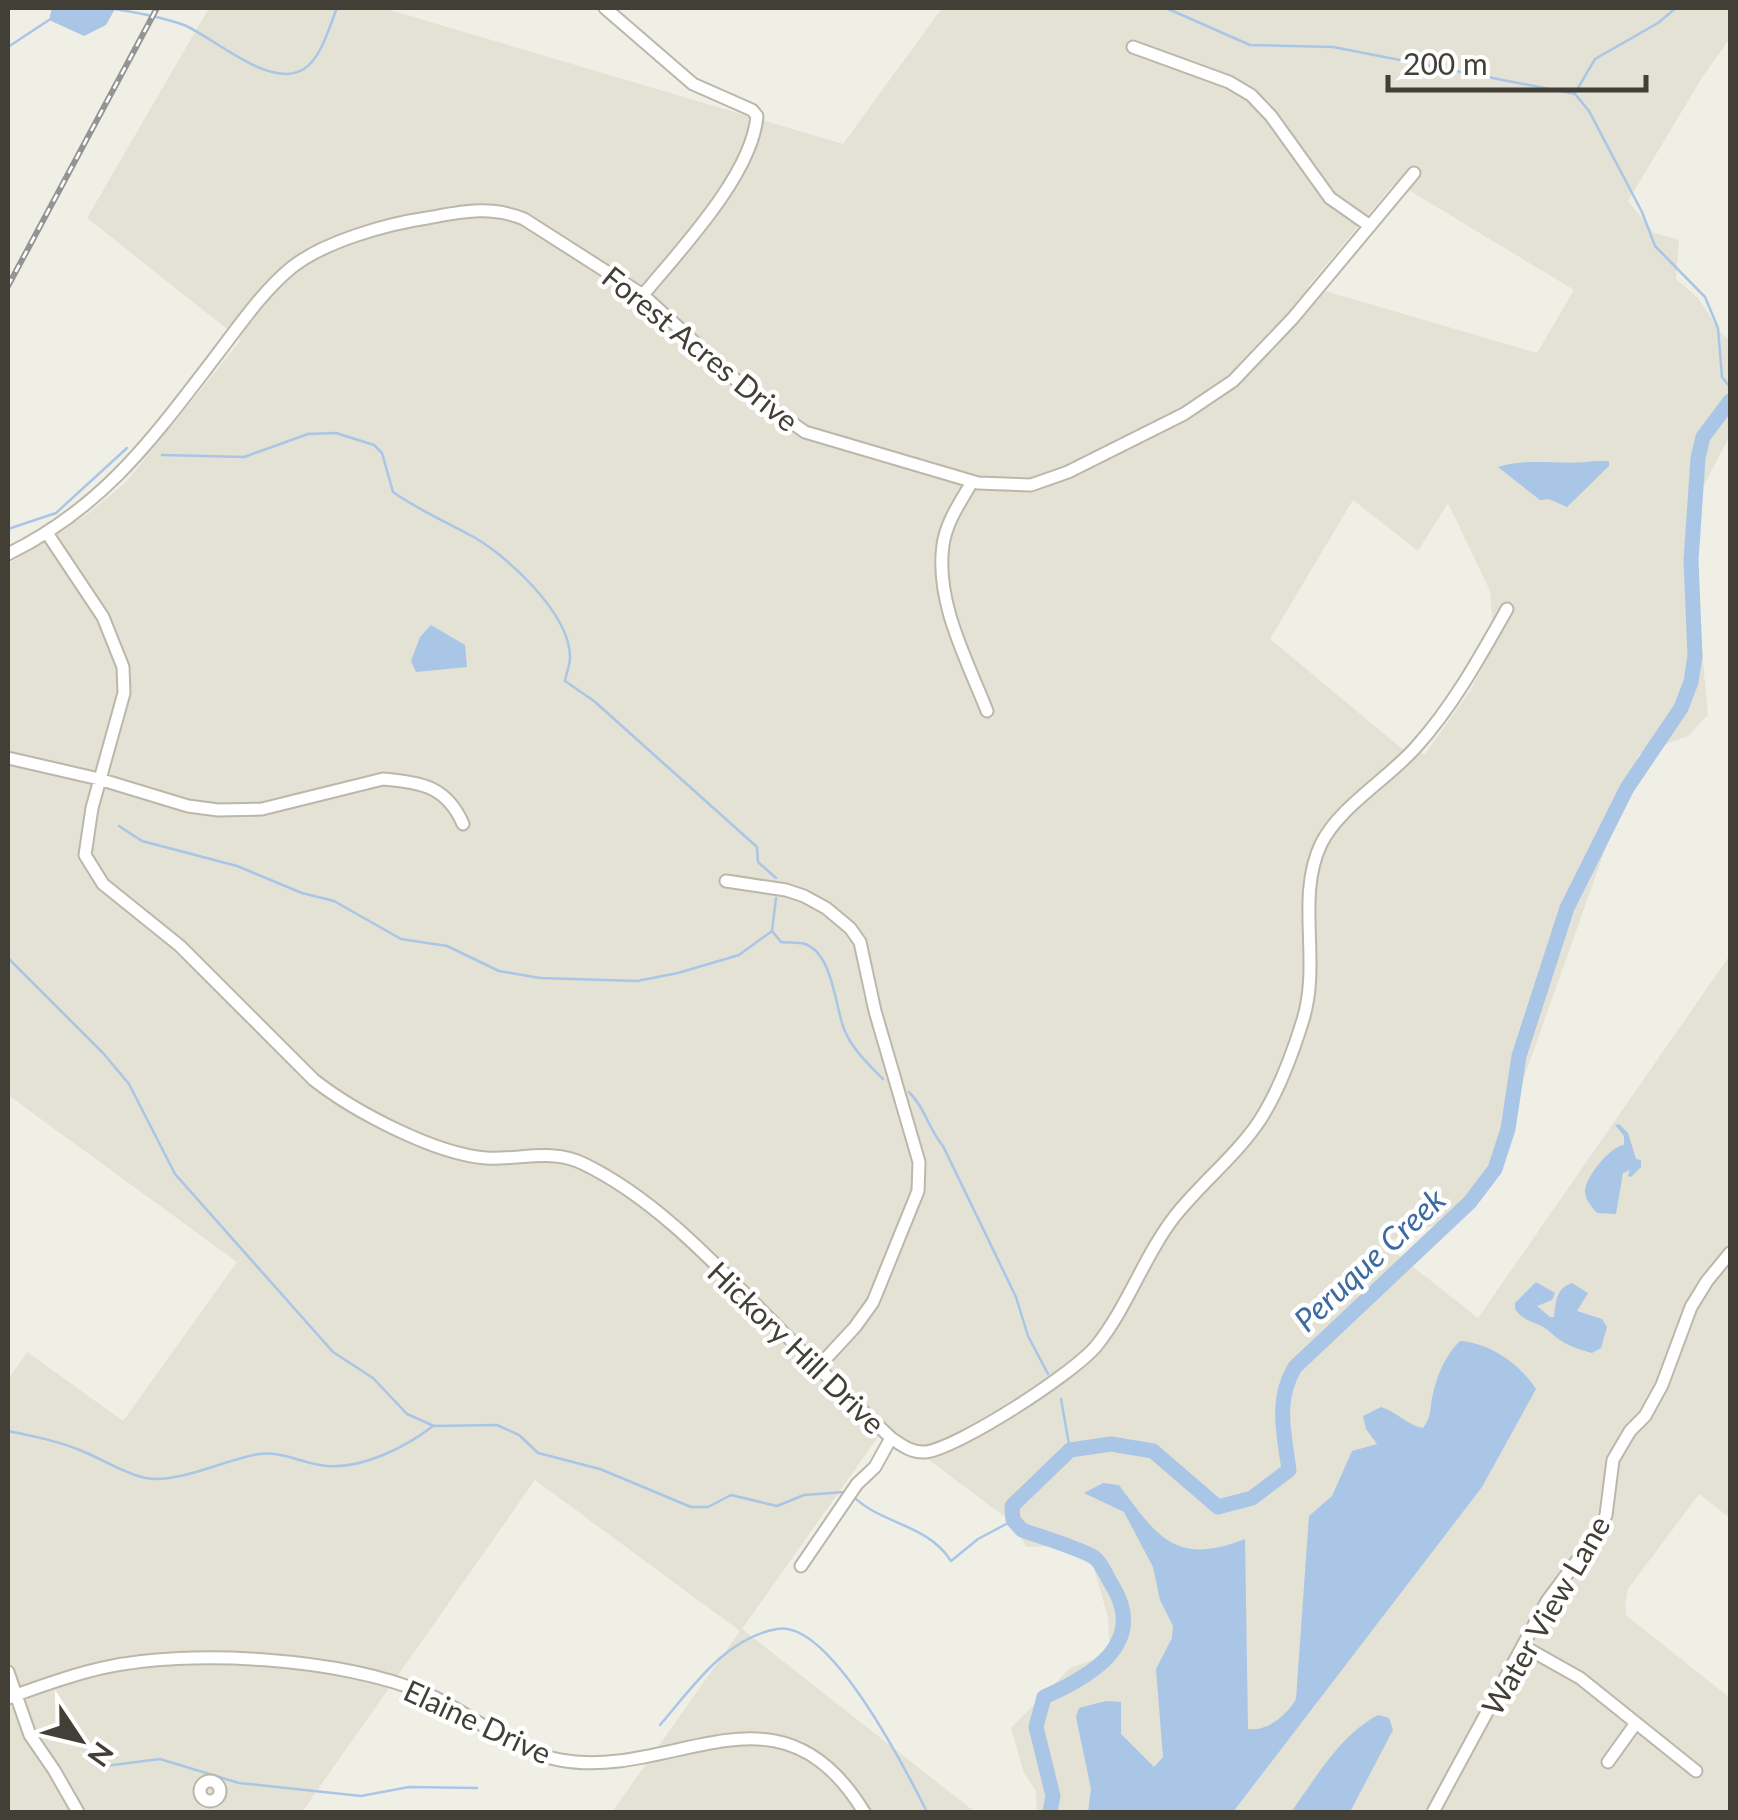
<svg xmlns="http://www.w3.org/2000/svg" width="1738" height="1820" viewBox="0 0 1738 1820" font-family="Lato,sans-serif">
<rect width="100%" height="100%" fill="#f0efe6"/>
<path fill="#e4e1d5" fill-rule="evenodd" d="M209 8H383L843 144 942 8H1730V38L1703 76 1628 201 1654 233 1679 240 1676 279 1698 298 1722 334 1730 340V435L1695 503 1692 543 1708 715 1688 736 1639 754 1488 1179 1471 1212 1383 1243 1478 1318 1730 955V1518L1699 1494 1628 1589 1625 1605 1626 1615 1730 1698V1812H1037L1036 1791 1024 1773 1011 1728 1070 1668 1110 1654 1108 1617 1092 1562 1076 1545 1027 1547 1009 1520 885 1427 742 1629 975 1812H612L740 1631 535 1480 302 1812H8V1380L27 1352 123 1421 237 1262 8 1095V564L89 513 126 482 241 340 87 218ZM1393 185 1412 192 1574 290 1537 353 1308 286ZM1353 500 1418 551 1448 503 1490 591 1494 645 1470 691 1425 754 1401 748 1270 639Z"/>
<path fill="#a9c6e6" d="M52 8H115V9L106 25 84 36 49 20Z
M1595 461H1609V466L1567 507 1549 499 1540 500 1498 467C1528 457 1563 466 1595 461Z
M431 625 465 645 467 667 416 672 411 661 420 637Z
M1619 1124 1628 1133 1636 1159 1641 1160V1167L1631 1177 1628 1176 1630 1170 1623 1173 1616 1214 1597 1213C1592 1207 1586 1201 1585 1192 1584 1179 1610 1146 1624 1145V1136L1615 1125Z
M1536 1282 1555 1293 1552 1300 1537 1306 1550 1317H1554C1556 1302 1556 1288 1572 1283L1588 1293 1577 1311 1602 1319 1607 1327 1601 1348 1592 1353C1572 1347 1564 1345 1549 1331 1538 1321 1524 1323 1515 1309V1303Z
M1460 1341C1490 1343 1520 1364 1536 1389L1482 1487 1233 1812H1088L1091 1789 1076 1717 1079 1708 1106 1701 1121 1702V1734L1154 1767 1163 1757 1156 1669 1172 1638 1173 1626 1160 1600 1153 1567 1124 1512 1084 1493 1103 1483 1119 1485C1158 1538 1176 1566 1245 1539L1248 1729C1267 1732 1287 1715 1296 1699L1309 1516 1332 1496 1352 1451 1377 1444 1366 1429 1363 1416 1381 1407C1397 1412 1407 1425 1423 1428 1431 1418 1430 1410 1432 1398 1437 1375 1444 1357 1460 1341Z
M1378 1715 1389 1718 1393 1730 1350 1812H1291C1316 1778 1339 1736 1378 1715Z"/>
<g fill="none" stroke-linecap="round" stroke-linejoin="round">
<path stroke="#a9c6e6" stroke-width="2.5" d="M1166 8 1250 45 1333 47 1575 94 1589 111 1642 212 1655 246 1705 297 1718 328 1722 377 1730 387
M115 9C139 13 162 17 184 25 215 38 270 90 304 69 322 57 329 27 337 8
M8 47 49 20
M1575 93 1595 59 1658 23 1676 8
M162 455 244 457 308 434 336 433 374 445 382 453 393 492C417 509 442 520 468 534 504 552 571 614 570 658 570 665 566 674 565 681L594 701 757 847 758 862 776 878
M8 529 56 513 127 448
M119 826 142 841 237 866 302 893 334 901 401 939 447 946 499 971 540 978 637 981 678 973 739 955 772 931 776 898
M773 932 781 942C788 943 798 942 805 944 833 954 835 1006 844 1029 852 1049 868 1064 883 1079
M8 958 103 1053 129 1084 175 1174 333 1352 373 1378 407 1414 434 1426 497 1425 519 1435 538 1453 600 1469 691 1507H708L731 1495 777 1506 804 1495 845 1492
M909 1092C926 1109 928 1128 943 1146L1016 1297 1028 1336 1048 1374
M1061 1399 1070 1450
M8 1431C33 1436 58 1441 82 1451 102 1459 125 1474 146 1478 177 1484 227 1459 259 1454 283 1451 303 1464 327 1466 362 1469 406 1447 433 1426
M853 1496C880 1524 928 1524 951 1561L978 1539 1010 1522 1012 1506
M660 1725C692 1688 725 1638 777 1629 830 1619 907 1772 927 1812
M105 1766 160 1759 239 1783 361 1796 409 1787 477 1788"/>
<path stroke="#a9c6e6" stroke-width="15" d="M1050 1812 1053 1796 1036 1727 1044 1697C1092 1676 1148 1643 1112 1585 1107 1577 1102 1564 1095 1558 1082 1549 1038 1536 1022 1530L1013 1520 1012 1506 1070 1450 1111 1444 1153 1451 1218 1507 1252 1498 1289 1470C1284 1433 1275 1400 1295 1367L1470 1202 1495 1169 1508 1129 1519 1056 1567 908 1627 788 1681 708 1691 682 1695 656 1691 561 1698 458 1703 437 1730 401"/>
<defs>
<path id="minor" d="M605 8 693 84 752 110 757 116C752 175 680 250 643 295
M1133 47 1229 82 1251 95 1271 116 1330 198 1370 226
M972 482C961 501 946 522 943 545 935 602 967 660 987 711
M47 533 103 617 123 667 124 693 92 808 85 855 103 884 180 946 314 1080C355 1112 435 1154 486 1158 520 1160 552 1148 584 1164 656 1199 715 1264 771 1320 810 1360 850 1399 891 1438 901 1445 912 1453 925 1452 957 1449 1076 1372 1097 1345 1128 1306 1144 1256 1175 1216 1201 1183 1237 1155 1260 1120 1278 1092 1292 1055 1302 1023 1322 963 1295 899 1321 844 1339 807 1388 779 1416 747 1453 706 1480 657 1507 609
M8 554C104 507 153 438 216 356 239 326 262 292 291 268 323 242 386 224 427 218 461 212 490 205 524 219L643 295 750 393 805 432 978 483 1031 485 1068 472 1184 414 1233 381 1293 318 1414 173
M8 758 99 779 188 806 218 810 262 809 383 779C422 782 447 787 463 824
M726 881 786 890 804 896 826 908 850 928 860 942 875 1011 919 1162 918 1191 873 1302 855 1327 818 1367
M801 1566 857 1484 875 1467 891 1438
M1523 1646 1580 1678 1696 1771
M8 1672 30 1735 54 1770 78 1812
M8 1698C38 1687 70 1675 102 1668 190 1648 341 1658 425 1693 471 1712 509 1751 560 1760 673 1781 778 1671 864 1812
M1608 1762 1636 1723
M200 1791a10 10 0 1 1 20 0a10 10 0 1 1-20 0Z
M1433 1812 1547 1601 1600 1530 1606 1515 1613 1460 1630 1431 1645 1416 1662 1385 1691 1307 1707 1281 1730 1253"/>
</defs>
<use href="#minor" stroke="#bbb7aa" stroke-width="15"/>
<use href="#minor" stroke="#fff" stroke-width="11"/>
<defs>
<path id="rail" d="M8 286 157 8"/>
</defs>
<use href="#rail" stroke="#949494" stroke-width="6"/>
<use href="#rail" stroke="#fff" stroke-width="2.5" stroke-dasharray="8" stroke-linecap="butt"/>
</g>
<g text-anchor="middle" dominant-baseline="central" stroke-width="9" stroke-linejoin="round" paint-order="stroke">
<g font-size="30" fill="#423f36" stroke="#fff">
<text transform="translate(701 348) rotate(39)">Forest Acres Drive</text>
<text transform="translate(797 1347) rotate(44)">Hickory Hill Drive</text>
<text transform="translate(1545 1615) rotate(-60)">Water View Lane</text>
<text transform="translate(478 1721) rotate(25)">Elaine Drive</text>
</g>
<g font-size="32" font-style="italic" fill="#3d6aa0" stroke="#fff">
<text transform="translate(1369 1259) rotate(-43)">Peruque Creek</text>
</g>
</g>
<rect width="1738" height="1820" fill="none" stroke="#423f36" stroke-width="20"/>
<g transform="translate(80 1740) rotate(125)" stroke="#ffffff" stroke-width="8" paint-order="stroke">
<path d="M0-8L18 38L0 25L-18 38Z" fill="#423f36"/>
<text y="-15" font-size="28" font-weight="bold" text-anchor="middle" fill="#423f36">N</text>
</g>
<path d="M1388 75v15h258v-15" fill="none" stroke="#423f36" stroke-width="5"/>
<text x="1403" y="75" font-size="30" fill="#423f36" stroke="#ffffff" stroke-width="8" paint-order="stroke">200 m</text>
</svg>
